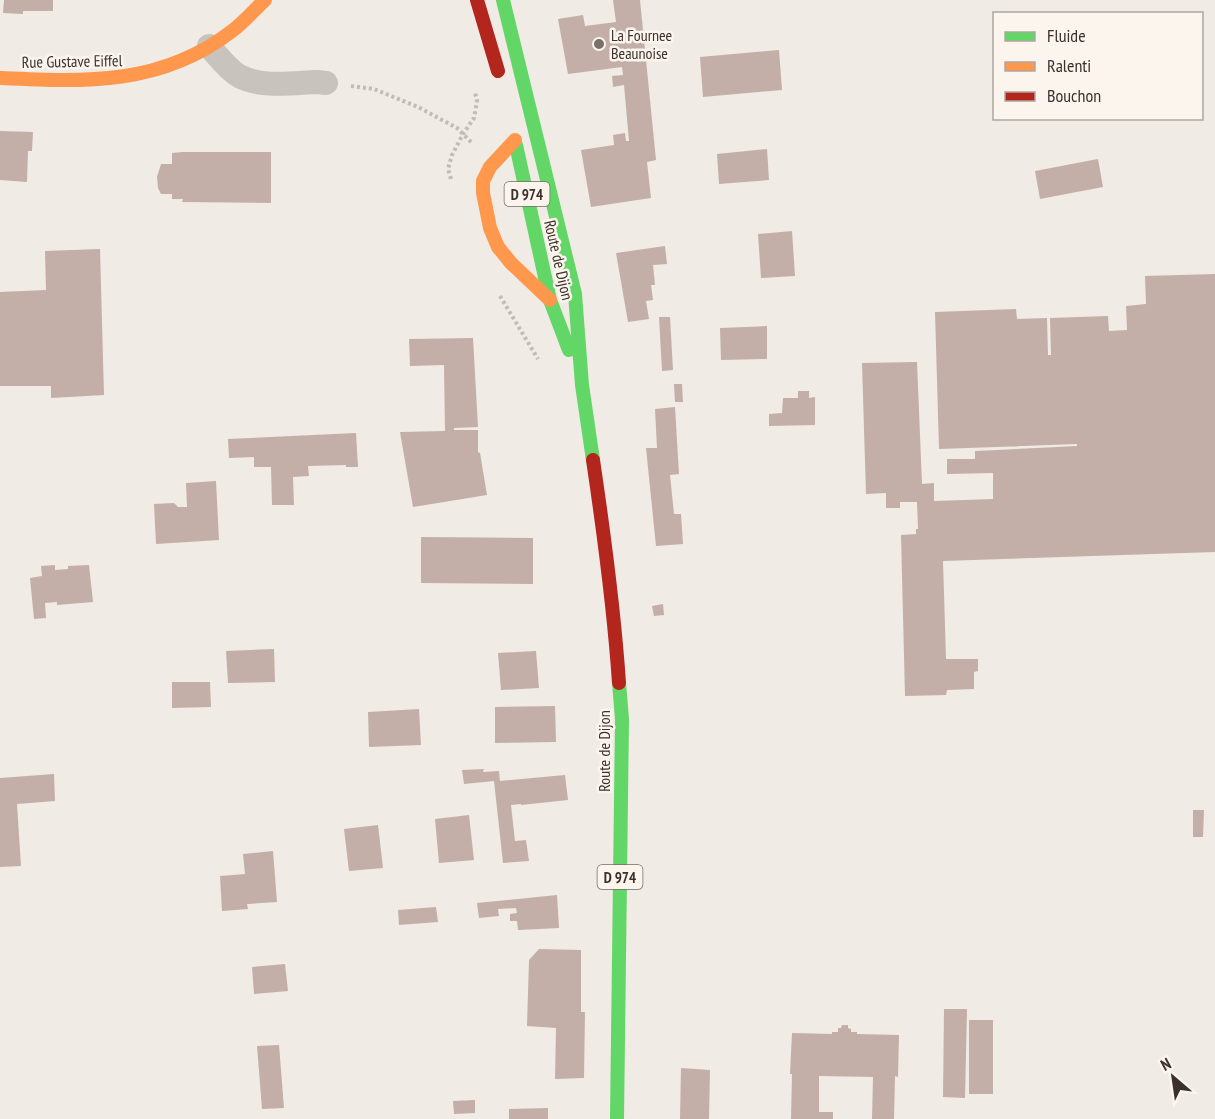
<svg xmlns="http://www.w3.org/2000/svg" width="1215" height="1119" viewBox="0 0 1215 1119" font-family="'PT Sans Narrow',sans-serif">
<rect width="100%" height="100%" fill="#f0ebe5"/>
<path fill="#c3afa7" d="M4 0H53V11H23V14L3 13Z
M613 0H640L656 160 647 162 651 198 591 207 581 150 614 145 613 135 625 133 626 141H629L624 85 613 87 612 76 623 75 622 67 568 74 558 19 583 15 585 26 616 22Z
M779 50 782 90 703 97 700 57Z
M0 131 33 132 32 151H28L27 182 0 180Z
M767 149 769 180 719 184 717 154Z
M183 152H271V203L182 202 183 199H172V194H161L158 188 157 177 161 164H172V153Z
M1098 159 1103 187 1040 199 1035 171Z
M792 231 795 276 761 278 758 234Z
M665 246 667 264 653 265 655 285H651L653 300 646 301 649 319 628 322 616 253Z
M100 249 104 395 51 398V386H0V292L46 290 45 251Z
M1215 274V552L943 561 946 659H978V671L974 672V689L947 690 946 695 905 696 901 535 916 534V529H918L917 502H900V508H886V493L866 494 862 363 917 362 922 484 934 483V501L993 499V473L947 474V459H975V451L1077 446V444L939 449 935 312 1016 309 1017 319 1047 318 1048 355H1051L1050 318 1108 316 1109 331 1127 330 1126 306 1146 304 1145 276Z
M659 317H670L673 370 662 371Z
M767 326V359L721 360 720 328Z
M473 338 478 427 454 428V430H478V452L480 453 487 495 413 507 400 432 445 431 444 365 410 366 409 339Z
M674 384H682L683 402H675Z
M798 391H809V398L815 397V425L769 426V414L782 413 783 398H798Z
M675 407 679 474 670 475 674 514H681L683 544 656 546 646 448H657L655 409Z
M356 433 358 467H346V465L308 466 309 476 293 477 294 505H272L271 467H254V457L229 458 228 439Z
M216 481 219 540 156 544 154 504 174 503 178 507H187L186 483Z
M421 537 533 538V584L421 583Z
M55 565V570L68 569V566L89 565 93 602 57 605V602L45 603 46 618 34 619 30 578 42 576 41 566Z
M663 604 664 615 654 616 652 606Z
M274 649 275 682 228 683 226 651Z
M536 651 539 688 501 690 498 653Z
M172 682H210L211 707 172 708Z
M555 706 556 742 495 743V707Z
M419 709 421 745 369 747 368 712Z
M484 769 483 772 499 771 500 781 565 775 568 800 521 805V804L511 805 515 841 526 840 529 861 503 863 494 781 464 784 462 770Z
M54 774 55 801 17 804 21 866 0 867V778Z
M1193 810H1204L1203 837H1193Z
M469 815 474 860 439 863 435 819Z
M378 825 383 868 349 871 344 829Z
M273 851 277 902 247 904 248 909 222 911 220 876 245 874 243 854Z
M557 895 559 928 518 930 517 921H510V914L517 913 516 908 498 909 499 916 479 918 477 903Z
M436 907 438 922 399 925 398 910Z
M539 949 581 950V1012H585L584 1078 555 1079 556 1028 527 1026 529 960Z
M285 964 288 991 254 994 252 967Z
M944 1009H967L965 1098 943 1097Z
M969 1020H993V1094H969Z
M842 1025H848V1028L851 1029V1032H857V1034L899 1035 898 1077 895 1076 894 1119H872L873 1077 819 1076V1112H833V1119H791L792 1074H790L792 1033 832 1034V1032H838V1028H841Z
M279 1045 284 1108 262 1109 257 1046Z
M681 1068 710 1070 709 1119H680Z
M475 1100V1113L454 1114 453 1101Z
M548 1108V1119H509V1109Z"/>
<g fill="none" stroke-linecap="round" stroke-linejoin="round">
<path stroke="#c2bbb6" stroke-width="4" stroke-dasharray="3 3" stroke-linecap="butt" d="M351 86 374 89 418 107 457 128 472 143
M451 179 448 169 452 155 463 134 474 118 477 101 475 92
M500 296 538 359"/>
<path stroke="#c9c3be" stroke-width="24" d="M209 46C218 56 227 69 239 76 262 88 292 83 317 82L326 83"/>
<path stroke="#63d668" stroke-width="14" d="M503 0 575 294 582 385 593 460
M516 145 550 300 569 350
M617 1119 622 719 619 683"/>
<path stroke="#ff974d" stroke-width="14" d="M0 78C84 82 161 86 232 31 244 22 254 10 265 0
M515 140 490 167 483 181V193L490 228 498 247 511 263 550 300"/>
<path stroke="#b3261e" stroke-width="14" d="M477 0 498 71
M593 460C604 534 614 608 619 683"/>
</g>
<circle fill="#7a716c" stroke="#fbf5ee" stroke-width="2" cx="599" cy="44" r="6"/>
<g text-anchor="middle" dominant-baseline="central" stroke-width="5" stroke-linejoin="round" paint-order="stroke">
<g fill="#fbf5ee" stroke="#756b66" stroke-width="1.5">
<rect x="504.5" y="182" width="45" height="24" rx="4.5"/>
<rect x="597.5" y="865" width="45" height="24" rx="4.5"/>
</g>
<g font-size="15" font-weight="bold" fill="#3b302b">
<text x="527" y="194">D 974</text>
<text x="620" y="877">D 974</text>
</g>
<g font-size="16" fill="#3b302b" stroke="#fbf5ee" text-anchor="start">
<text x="611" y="35">La Fournee<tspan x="611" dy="18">Beaunoise</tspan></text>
</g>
<g font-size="16" fill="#3b302b" stroke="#fbf5ee">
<text transform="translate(72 61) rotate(-1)">Rue Gustave Eiffel</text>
<text transform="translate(559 260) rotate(77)">Route de Dijon</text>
<text transform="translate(604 751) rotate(-90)">Route de Dijon</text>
</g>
</g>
<rect x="993" y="12" width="210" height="108" fill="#fbf5ee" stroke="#aea6a0" stroke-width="1.5"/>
<rect x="1005" y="32" width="30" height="9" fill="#63d668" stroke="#aea6a0" stroke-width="1.5"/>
<text x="1047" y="42" font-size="18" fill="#3b302b">Fluide</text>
<rect x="1005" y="62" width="30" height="9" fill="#ff974d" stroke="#aea6a0" stroke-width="1.5"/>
<text x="1047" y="72" font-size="18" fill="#3b302b">Ralenti</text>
<rect x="1005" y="92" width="30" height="9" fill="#b3261e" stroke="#aea6a0" stroke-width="1.5"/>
<text x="1047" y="102" font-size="18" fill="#3b302b">Bouchon</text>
<g transform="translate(1173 1077) rotate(331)" stroke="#fbf5ee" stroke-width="4.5" paint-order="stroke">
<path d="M0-4.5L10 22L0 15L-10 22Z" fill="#3b302b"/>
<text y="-9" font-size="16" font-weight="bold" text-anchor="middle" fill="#3b302b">N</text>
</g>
</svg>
